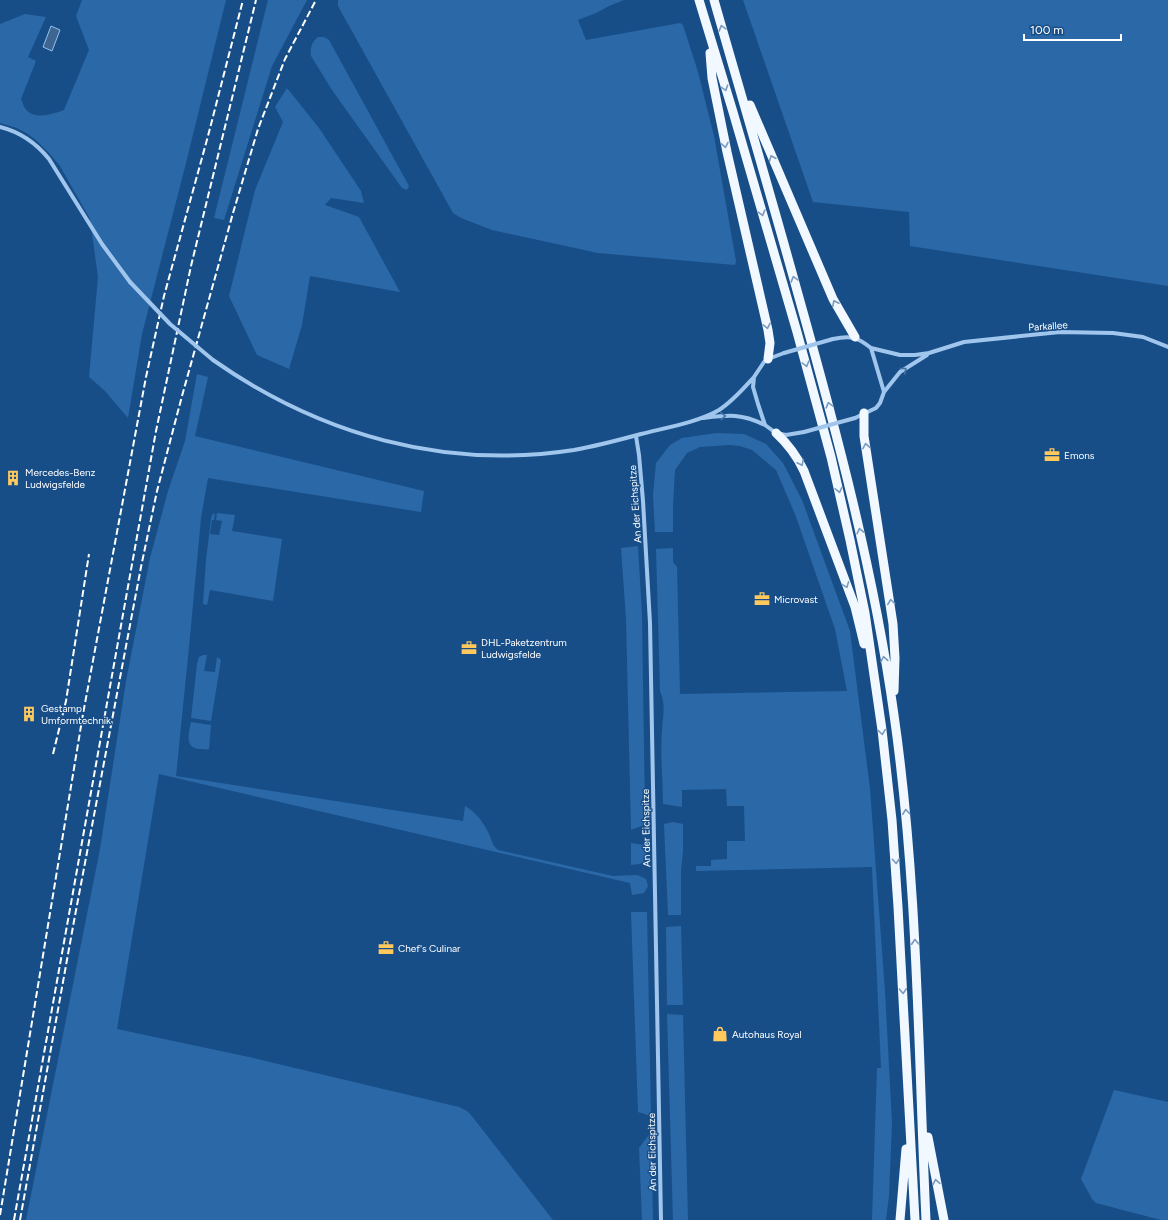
<svg xmlns="http://www.w3.org/2000/svg" width="1168" height="1220" viewBox="0 0 1168 1220" font-family="Figtree,sans-serif">
<rect width="100%" height="100%" fill="#184e88"/>
<path fill="#2b68a7" d="M82 0H226L186 163 142 334 128 418 105 391 89 377 98 277 90 219 60 166 49 153 37 141 28 134 17 128 0 123V24L25 14 46 17 28 57 36 61 21 99C23 102 23 106 25 108 33 121 53 114 64 110L89 50 76 16Z
M268 0H307L272 66 224 220 214 218Z
M338 0H624L609 6 596 13 578 20 586 40 680 23 683 25 698 72 714 136 736 261 735 265 598 253 492 230 461 218 453 213 338 6Z
M743 0H1168V286L910 246 909 212 813 202Z
M318 37H324L329 40 409 186 407 190 402 188 332 90 311 56C310 47 312 42 318 37Z
M287 88 319 128 361 191 364 203 331 198 325 205 359 217 400 292 310 276 302 325 289 369 257 355 229 296 255 190 283 122 275 107Z
M197 374 208 377 195 436 424 491 421 512 208 478 201 518 189 647 176 776 463 821 465 806C477 813 484 823 490 836 492 842 493 846 498 850L613 876 637 875 646 879 648 886 644 893 632 895 630 883 159 774 117 1029 249 1057 459 1107 467 1111 471 1115 553 1220H26L100 849 126 681 150 558 168 491 185 441Z
M717 433 744 434 766 444 783 463 802 500 850 631 870 789 885 991 892 1123 889 1196 886 1220H872L877 1068H881L872 867 696 871V866H711V860L727 859V841H745L744 806H727L726 789 682 790V807L663 804C663 780 660 754 662 730 663 716 666 704 660 691L656 549 673 548V562L677 567 680 694 847 691 835 629 795 514 776 470 752 450 740 446 729 445 700 447 687 453 675 470 673 506V532H655L653 495 656 463 670 445 682 438Z
M215 513 214 520H212L210 534 219 535 222 521 216 520 217 513 235 515 232 531 282 539 273 601 210 590 207 605 203 604 206 560 211 519 212 515Z
M638 546 642 615 645 815 644 825 631 830 626 619 621 548Z
M203 655H207L204 671 215 672 217 657 221 660 211 721 191 718 197 664 199 657Z
M191 722 211 725 209 749C205 750 203 749 199 749 184 747 189 733 191 722Z
M673 822 683 824V852L681 871V915H668L664 824Z
M631 843 644 845 646 851 647 860 640 864 631 865Z
M631 912H647L651 1116 638 1112Z
M681 926 683 1005H667L666 927Z
M667 1014 683 1015 688 1220H673Z
M1114 1090 1168 1102V1220H1161L1096 1203 1092 1199 1081 1179Z
M651 1132 653 1220H642L639 1148Z"/>
<path fill="#3e6691" stroke="#92c2f0" d="M51 26 60 30 52 51 43 47Z"/>
<g fill="none" stroke-linecap="round" stroke-linejoin="round">
<path stroke="#a0c6ed" stroke-width="4" d="M0 127C20 132 36 143 49 159L102 244 130 282
M833 339C851 335 857 337 871 348L884 392 880 403 876 408 855 418
M871 348 900 355H915L929 353 964 342 1060 332 1113 333 1143 337 1168 347
M784 353 768 359 764 362 754 377 753 387 758 404 765 425 776 433 786 435 804 432
M213 360C320 435 444 470 574 450 596 446 619 440 641 434 664 428 699 422 719 410 733 401 743 389 754 377
M884 392 900 372 927 355
M703 418C728 415 741 413 765 425
M636 436 639 455 643 501 650 623 661 1220"/>
<path stroke="#f2f8ff" stroke-width="9" d="M699 0 733 112 797 332 831 457 850 540 865 613 882 730 892 820 898 907 915 1220
M714 0C742 98 771 196 798 294 837 433 874 572 894 715 918 882 918 1051 926 1220
M710 53 712 78 727 152 768 330 770 343 768 359
M750 105 833 299 855 337
M864 413V436L893 624 895 658 894 691
M776 433C788 444 797 456 804 471L855 607 864 644
M928 1137 944 1220
M900 1220 906 1149"/>
<path stroke="#fff" stroke-width="2" stroke-dasharray="7 3" stroke-linecap="butt" d="M53 754 66 701 89 554
M0 1215 83 714 146 377 164 296 208 136 243 0
M14 1220 156 431 191 266 256 0
M20 1220 74 921 141 567 157 491 182 396 233 213 258 129 285 59 316 0"/>
<path stroke="#a0c6ed" stroke-width="4" d="M130 282 170 324 213 360
M784 353 833 339
M804 432 855 418"/>
</g>
<defs><path id="oneway-chevron" d="M-2-3.5L2.5 0L-2 3.5" fill="none" stroke-width="1.6" stroke-linecap="round" stroke-linejoin="round"/></defs>
<g stroke="#7a9abe">
<use href="#oneway-chevron" transform="translate(722 28) rotate(-106)"/>
<use href="#oneway-chevron" transform="translate(725 88) rotate(72)"/>
<use href="#oneway-chevron" transform="translate(725 145) rotate(79)"/>
<use href="#oneway-chevron" transform="translate(772 158) rotate(-113)"/>
<use href="#oneway-chevron" transform="translate(762 213) rotate(74)"/>
<use href="#oneway-chevron" transform="translate(794 279) rotate(-106)"/>
<use href="#oneway-chevron" transform="translate(835 303) rotate(-117)"/>
<use href="#oneway-chevron" transform="translate(767 326) rotate(78)"/>
<use href="#oneway-chevron" transform="translate(806 364) rotate(75)"/>
<use href="#oneway-chevron" transform="translate(829 405) rotate(-105)"/>
<use href="#oneway-chevron" transform="translate(866 446) rotate(-100)"/>
<use href="#oneway-chevron" transform="translate(801 463) rotate(63)"/>
<use href="#oneway-chevron" transform="translate(839 490) rotate(77)"/>
<use href="#oneway-chevron" transform="translate(860 531) rotate(-103)"/>
<use href="#oneway-chevron" transform="translate(846 585) rotate(69)"/>
<use href="#oneway-chevron" transform="translate(891 602) rotate(-98)"/>
<use href="#oneway-chevron" transform="translate(884 659) rotate(-100)"/>
<use href="#oneway-chevron" transform="translate(882 732) rotate(82)"/>
<use href="#oneway-chevron" transform="translate(906 812) rotate(-95)"/>
<use href="#oneway-chevron" transform="translate(896 861) rotate(86)"/>
<use href="#oneway-chevron" transform="translate(915 942) rotate(-93)"/>
<use href="#oneway-chevron" transform="translate(903 991) rotate(87)"/>
<use href="#oneway-chevron" transform="translate(936 1182) rotate(-101)"/>
</g>
<g stroke="#4172a6">
<use href="#oneway-chevron" transform="translate(904 370) rotate(-38)"/>
<use href="#oneway-chevron" transform="translate(723 416) rotate(-4)"/>
</g>
<defs>
<symbol id="office-bare" viewBox="-9 -9 18 18"><path d="M-6-3h4V-5.5h4V-3h4V5H-6ZM-1-4.5V-3h2v-1.5ZM-6 0V1H6V0Z" fill="#ffc95c" stroke="#184e88" stroke-width="2.5" paint-order="stroke"/></symbol>
<symbol id="building-bare" viewBox="-9 -9 18 18"><path d="M-4-6H4V6H1V3H-1V6H-4ZM-2.5-4.3h1.7v1.8h-1.7ZM.8-4.3h1.7v1.8H.8ZM-2.5-1h1.7V.8h-1.7ZM.8-1h1.7V.8H.8Z" fill="#ffc95c" stroke="#184e88" stroke-width="2.5" paint-order="stroke"/></symbol>
<symbol id="shop-bare" viewBox="-9 -9 18 18"><path d="M-5-2.5h2.3a2.7 3.5 0 0 1 5.4 0H5L5.5 6h-11ZM-1.5-2.5h3a1.5 2.3 0 0 0-3 0Z" fill="#ffc95c" stroke="#184e88" stroke-width="2.5" paint-order="stroke"/></symbol>
</defs>
<g fill-rule="evenodd">
<use href="#office-bare" x="1041" y="444" width="22" height="22"/>
<use href="#building-bare" x="2" y="467" width="22" height="22"/>
<use href="#office-bare" x="751" y="588" width="22" height="22"/>
<use href="#office-bare" x="458" y="637" width="22" height="22"/>
<use href="#building-bare" x="18" y="703" width="22" height="22"/>
<use href="#office-bare" x="375" y="937" width="22" height="22"/>
<use href="#shop-bare" x="709" y="1023" width="22" height="22"/>
</g>
<g text-anchor="middle" dominant-baseline="central" stroke-width="3" stroke-linejoin="round" paint-order="stroke">
<g font-size="10" fill="#fff" stroke="#184e88">
<text transform="translate(1048 326) rotate(-4)">Parkallee</text>
<text transform="translate(635 504) rotate(-94)">An der Eichspitze</text>
<text transform="translate(646 828) rotate(-91)">An der Eichspitze</text>
<text transform="translate(652 1152) rotate(-91)">An der Eichspitze</text>
</g>
<g font-size="10" fill="#fff" stroke="#184e88" text-anchor="start">
<text x="1064" y="455">Emons</text>
<text x="25" y="472">Mercedes-Benz<tspan x="25" dy="12">Ludwigsfelde</tspan></text>
<text x="774" y="599">Microvast</text>
<text x="481" y="642">DHL-Paketzentrum<tspan x="481" dy="12">Ludwigsfelde</tspan></text>
<text x="41" y="708">Gestamp<tspan x="41" dy="12">Umformtechnik</tspan></text>
<text x="398" y="948">Chef's Culinar</text>
<text x="732" y="1034">Autohaus Royal</text>
</g>
</g>
<path d="M1024 34v6h97v-6" fill="none" stroke="#ffffff" stroke-width="2"/>
<text x="1030" y="34" font-size="12" fill="#ffffff" stroke="#184e88" stroke-width="3" paint-order="stroke">100 m</text>
</svg>
